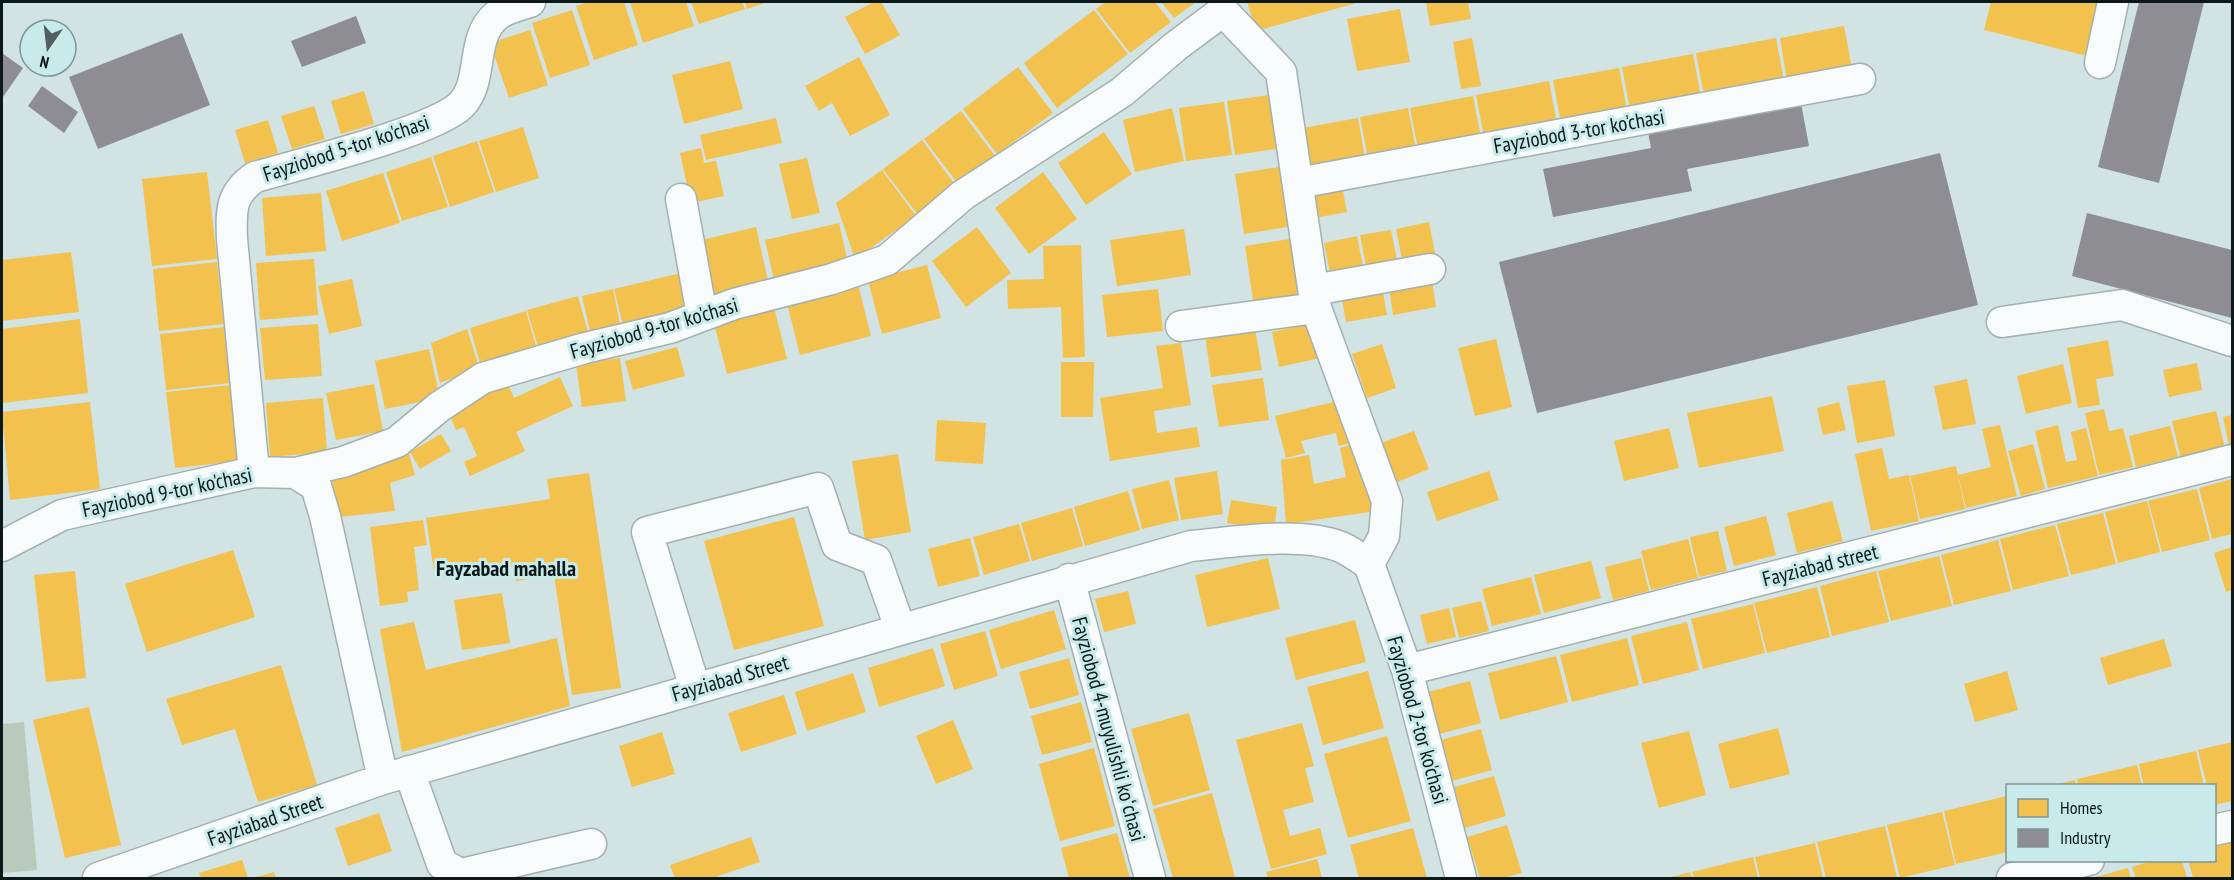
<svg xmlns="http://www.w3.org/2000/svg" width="2234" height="880" viewBox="0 0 2234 880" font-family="'PT Sans Narrow',sans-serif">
<rect width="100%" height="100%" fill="#d1e3e3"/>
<path fill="#b9cabd" d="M24 722 37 870 2 873V724Z"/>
<path fill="#f2c14e" d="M589 2H624L638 45 594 60 576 6Z
M630 2H686L694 26 643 43Z
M691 2H742L745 9 699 24Z
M745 2H768L747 9Z
M874 2H881L900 35 865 54 845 17Z
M1106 2H1155L1171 22 1130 53 1096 9Z
M1161 2H1196L1174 18Z
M1247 2H1360L1256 31Z
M1426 2H1468L1471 19 1430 26Z
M1991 2H2100L2087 56 1984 30Z
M1400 9 1410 62 1357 71 1347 19Z
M572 10 590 65 550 78 532 23Z
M1094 10 1128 54 1057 108 1024 63Z
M1844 26 1853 74 1788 86 1780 38Z
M530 30 548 85 509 98 490 43Z
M1472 38 1481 86 1461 89 1453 42Z
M1776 38 1785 86 1705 101 1696 53Z
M1693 54 1702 102 1631 115 1622 67Z
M859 57 890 115 850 136 832 103 819 111 805 86Z
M730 61 743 109 684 124 672 75Z
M1018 67 1053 113 997 154 963 109Z
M1619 68 1628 115 1562 128 1553 80Z
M1549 81 1558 129 1485 142 1476 95Z
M364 91 374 124 341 134 331 101Z
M1275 94 1283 148 1235 155 1227 101Z
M1473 96 1482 143 1419 154 1410 108Z
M1224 102 1232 155 1186 161 1179 108Z
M314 106 325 139 292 149 281 116Z
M1172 108 1184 161 1135 172 1123 120Z
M1408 108 1417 155 1369 163 1360 117Z
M961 111 995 156 958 184 924 139Z
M776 118 782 143 706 160 700 135Z
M1358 118 1366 164 1311 174 1303 128Z
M268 120 278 153 245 163 235 130Z
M523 127 539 178 496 192 479 141Z
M1104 132 1132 174 1086 205 1058 163Z
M922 140 956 186 918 215 883 169Z
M477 141 494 192 450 207 433 156Z
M701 148 704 163 716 161 724 196 691 203 680 153Z
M431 157 448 207 402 221 386 172Z
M807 158 820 213 792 219 779 164Z
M1285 166 1294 226 1244 234 1235 174Z
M882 170 916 216 855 259 836 203Z
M207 172 217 259 152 266 142 179Z
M1043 172 1077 219 1029 254 995 208Z
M383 173 400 223 342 241 326 191Z
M1341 181 1347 212 1314 218 1309 186Z
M321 193 326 251 266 256 262 198Z
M1429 222 1436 258 1403 264 1396 229Z
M839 223 848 263 774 280 765 240Z
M756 227 769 285 709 300 697 241Z
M977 227 1011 273 966 307 932 261Z
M1184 229 1191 275 1117 286 1110 240Z
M1391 230 1398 265 1367 271 1360 235Z
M1357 236 1364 271 1331 278 1324 243Z
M1296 238 1305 300 1254 307 1245 246Z
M1081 245 1085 357 1063 358 1061 307 1008 309 1007 280 1044 279 1043 246Z
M71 252 79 312 2 321V260Z
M314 259 318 315 260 320 256 263Z
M217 262 224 324 159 331 153 269Z
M927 265 941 318 882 334 868 280Z
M681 273 691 313 624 329 614 289Z
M1431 274 1436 307 1393 315 1388 281Z
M352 279 362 326 329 334 318 286Z
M1381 282 1387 315 1346 322 1340 289Z
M858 284 871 336 800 355 787 303Z
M613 289 621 329 591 336 582 296Z
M1158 289 1163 331 1107 337 1102 295Z
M578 296 589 336 539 350 527 310Z
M774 307 787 359 727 374 714 323Z
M526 311 537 350 481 366 470 328Z
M1310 315 1320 358 1279 367 1272 332 1295 327 1293 318Z
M80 319 88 393 2 403V329Z
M318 324 322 376 265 380 260 328Z
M224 327 230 383 166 390 160 334Z
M1255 328 1262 370 1211 377 1205 335Z
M467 329 479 367 440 383 431 343Z
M1496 339 1512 407 1475 416 1458 348Z
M2108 340 2114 376 2096 379 2100 405 2078 408 2067 348Z
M1181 343 1191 405 1154 411 1157 433 1197 427 1200 447 1110 461 1100 398 1163 388 1156 346Z
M1382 344 1396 388 1367 398 1352 354Z
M677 347 685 376 633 390 625 361Z
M429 349 440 398 385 409 375 361Z
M620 358 626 401 582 407 576 364Z
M1061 362H1094L1093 417H1061Z
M2197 363 2202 390 2169 397 2163 370Z
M2063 364 2072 403 2026 414 2017 376Z
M560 377 573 406 516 432 525 451 470 476 464 462 477 456 464 427 456 430 447 409 507 382 514 398Z
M1263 378 1269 420 1219 427 1212 385Z
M1967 379 1976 424 1943 430 1934 386Z
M1885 380 1895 436 1857 443 1847 386Z
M374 384 383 431 336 440 326 393Z
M231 385 239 461 175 468 166 392Z
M1772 396 1784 451 1699 468 1687 413Z
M323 398 327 452 270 457 266 403Z
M1346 399 1356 441 1339 446 1336 433 1301 441 1305 453 1286 458 1275 416Z
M90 402 100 489 10 500 2 412Z
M1839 402 1846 430 1823 435 1817 408Z
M2104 409 2109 431 2123 428 2133 467 2099 475 2085 413Z
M2216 411 2225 448 2181 459 2172 421Z
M2232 415V445L2229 446 2223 417Z
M937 420 986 423 983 464 935 461Z
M2000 425 2017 496 1966 508 1958 475 1991 467 1982 429Z
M2058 425 2066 462 2077 460 2071 432 2086 428 2098 476 2048 488 2035 431Z
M2170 426 2178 457 2136 467 2129 436Z
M1669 428 1679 468 1624 481 1614 441Z
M1414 431 1429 469 1397 482 1381 443Z
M441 434 451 451 420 469 410 452Z
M1357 443 1377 511 1286 524 1281 460 1309 455 1314 484 1346 477 1340 448Z
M2033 444 2045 489 2021 496 2008 451Z
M1882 448 1889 479 1909 475 1919 521 1871 531 1855 454Z
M409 454 415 475 390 483 395 511 339 517 332 481Z
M898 454 911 532 865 540 852 461Z
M1956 466 1965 509 1920 519 1910 476Z
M1217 471 1223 514 1181 520 1174 478Z
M1489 471 1499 500 1437 521 1427 492Z
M589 473 621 688 572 695 554 575 516 581 514 567 435 578 426 518 550 499 547 479Z
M2232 479V534L2212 539 2199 488Z
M1169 480 1179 520 1142 529 1132 489Z
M2197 489 2210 540 2162 552 2148 501Z
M1128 491 1140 530 1085 546 1074 507Z
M1231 500 1277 507 1274 530 1227 523Z
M1832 501 1843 541 1797 553 1787 513Z
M2147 501 2160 552 2118 563 2105 512Z
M1072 508 1083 546 1032 561 1021 523Z
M2103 513 2116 564 2071 575 2057 524Z
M1766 516 1776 555 1734 566 1724 527Z
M794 517 824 626 734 650 704 541Z
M423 520 427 545 414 547 419 590 407 592 408 602 380 606 370 527Z
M1019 524 1030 561 984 575 973 537Z
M2055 525 2069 576 2013 590 2000 539Z
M1718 531 1727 571 1699 577 1690 537Z
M970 538 980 576 938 587 928 549Z
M1688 539 1698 578 1651 590 1641 551Z
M1998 540 2011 591 1954 605 1941 555Z
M2232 547V590L2226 592 2214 553Z
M233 550 255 617 147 652 125 584Z
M1939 556 1952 606 1891 621 1878 571Z
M1268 558 1280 609 1207 627 1195 575Z
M1641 558 1649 591 1613 600 1605 567Z
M1591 561 1601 598 1544 613 1534 575Z
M75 571 86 678 46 682 34 575Z
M1876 571 1889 622 1832 636 1820 586Z
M1531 577 1541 614 1492 626 1482 589Z
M1817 587 1830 637 1767 653 1754 603Z
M1128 591 1136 624 1104 632 1095 599Z
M502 593 510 643 462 650 454 600Z
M1481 601 1489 631 1459 638 1452 608Z
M1753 604 1765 653 1703 669 1691 619Z
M1449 608 1456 637 1427 644 1420 615Z
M1054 610 1066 649 1001 669 989 630Z
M1355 620 1366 662 1296 680 1285 638Z
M414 622 426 670 557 638 570 706 402 752 380 629Z
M1687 622 1699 670 1643 684 1631 636Z
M985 631 998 676 954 690 940 644Z
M1627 638 1639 685 1572 702 1560 655Z
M2164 639 2172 666 2108 685 2100 658Z
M933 648 945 686 879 707 868 668Z
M1556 656 1568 702 1500 720 1488 673Z
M1069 658 1079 695 1030 709 1019 672Z
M281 665 317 785 258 802 235 729 182 745 166 699Z
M1368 671 1384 728 1323 745 1307 687Z
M2007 671 2018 710 1975 722 1964 684Z
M853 673 866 712 807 731 795 692Z
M1470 681 1481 723 1439 734 1428 692Z
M784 695 797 734 741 752 728 713Z
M1081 702 1092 742 1042 755 1031 716Z
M89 707 121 845 65 858 33 720Z
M1189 713 1210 790 1153 806 1131 729Z
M953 720 973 769 936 784 916 736Z
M1302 723 1314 766 1305 768 1314 802 1283 810 1290 836 1320 828 1327 854 1271 869 1236 740Z
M1778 728 1790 774 1730 789 1718 744Z
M1481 729 1492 770 1452 781 1441 740Z
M1689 731 1706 795 1659 808 1641 743Z
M662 732 675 774 632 787 619 746Z
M1387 736 1411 821 1348 838 1324 754Z
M2232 742V801L2214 805V786H2207L2198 750Z
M1094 748 1115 826 1060 841 1039 764Z
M2196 751 2204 786H2144L2139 764Z
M2137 765 2142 786H2078L2077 779Z
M1494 776 1506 816 1465 828 1454 787Z
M2075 780 2076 786H2054V785Z
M1212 793 1235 877 1173 878 1153 809Z
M2007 796 2008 852 1956 864 1944 811Z
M1942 812 1955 865 1900 878 1887 825Z
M379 813 392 851 348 866 335 828Z
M1507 825 1522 873 1502 878H1480L1467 837Z
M1885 826 1897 878H1826L1817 842Z
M1413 828 1427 878H1359L1350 845Z
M1117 833 1130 878H1069L1061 848Z
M751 837 760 862 712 878H675L670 865Z
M2232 839V878H2193L2188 860H2214V844Z
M1815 843 1823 878H1760L1755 857Z
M1753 857 1758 878H1694L1692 872Z
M1317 859 1322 878H1268L1266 872Z
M242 860 248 878H201L199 873Z
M2155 860H2182L2187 878H2136L2132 867Z
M2128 868 2131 878H2092Z
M274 872 276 878H253Z
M1690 872 1692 878H1667Z"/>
<path fill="#8d8d92" d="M2139 2H2204L2159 183 2098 167Z
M356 16 366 43 302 67 291 41Z
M182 33 210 105 98 149 69 77Z
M2 53 23 68 3 97 2 96Z
M42 86 78 112 64 133 28 106Z
M1801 103 1809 146 1687 169 1692 191 1553 217 1543 169 1651 148 1648 132Z
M1940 153 1978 305 1537 413 1499 262Z
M2087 213 2232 250V318L2072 276Z"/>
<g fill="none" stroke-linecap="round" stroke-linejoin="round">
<defs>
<path id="minor" d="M1223 11 1281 72 1316 308 1387 501 1384 536 1369 564
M2100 63 2113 2
M1298 183 1860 79
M681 199 702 315
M1314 290 1430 269
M2002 322 2122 305 2232 341
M1181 326 1316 308
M254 472 232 239C231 211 230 194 255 177 296 165 437 131 462 104 484 80 470 38 496 16 504 9 520 5 530 2
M295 473 316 486 325 516 383 779
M2 546 62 515 254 472 295 473 343 462 397 442 439 407 483 378 585 348 670 328 734 304 832 279 887 260 963 195 1122 92 1176 46 1223 11
M1369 564 1407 670 1461 878
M1069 579 1150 878
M1407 670 2232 460
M695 688 647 532 818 488 837 545 876 560 900 628
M409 771 442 864 461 874 591 844
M2214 830 2232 826
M98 878 383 779 1191 546C1235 542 1299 531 1341 547 1351 551 1360 559 1369 564
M2012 878 2089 860"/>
</defs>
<use href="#minor" stroke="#a2b0b0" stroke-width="33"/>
<use href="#minor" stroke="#f8fbfb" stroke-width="30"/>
</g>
<g text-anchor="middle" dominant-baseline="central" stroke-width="6" stroke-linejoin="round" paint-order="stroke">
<g font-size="21" fill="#0c1819" stroke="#c9eaeb">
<text transform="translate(1579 131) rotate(-10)">Fayziobod 3-tor ko'chasi</text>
<text transform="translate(346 148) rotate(-18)">Fayziobod 5-tor ko'chasi</text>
<text transform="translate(654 328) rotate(-16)">Fayziobod 9-tor ko'chasi</text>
<text transform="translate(167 492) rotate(-12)">Fayziobod 9-tor ko'chasi</text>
<text transform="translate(1820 565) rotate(-14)">Fayziabad street</text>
<text transform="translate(730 678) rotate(-16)">Fayziabad Street</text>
<text transform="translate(1418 720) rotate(74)">Fayziobod 2-tor ko'chasi</text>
<text transform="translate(1109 729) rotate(75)">Fayziobod 4-muyulishli koʻchasi</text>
<text transform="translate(265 820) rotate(-19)">Fayziabad Street</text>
</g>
<g font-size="22" font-weight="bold" fill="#0c1819" stroke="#c9eaeb">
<text x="506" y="568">Fayzabad mahalla</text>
</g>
</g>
<rect width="2234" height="880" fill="none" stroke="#0c1819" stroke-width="6"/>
<rect x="2006" y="784" width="210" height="78" fill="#c9eaeb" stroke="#7d9697" stroke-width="1.5"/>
<rect x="2018" y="799" width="30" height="18" fill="#f2c14e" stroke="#7d9697" stroke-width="1.5"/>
<text x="2060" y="814" font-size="18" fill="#0c1819">Homes</text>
<rect x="2018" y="829" width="30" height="18" fill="#8d8d92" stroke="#7d9697" stroke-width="1.5"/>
<text x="2060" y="844" font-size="18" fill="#0c1819">Industry</text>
<g transform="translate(48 48) rotate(194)"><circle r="28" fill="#c9eaeb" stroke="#7d9697" stroke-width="1.5"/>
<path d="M0-4.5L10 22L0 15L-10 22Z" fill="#515f60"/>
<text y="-9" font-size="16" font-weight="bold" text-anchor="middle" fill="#0c1819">N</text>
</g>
</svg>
